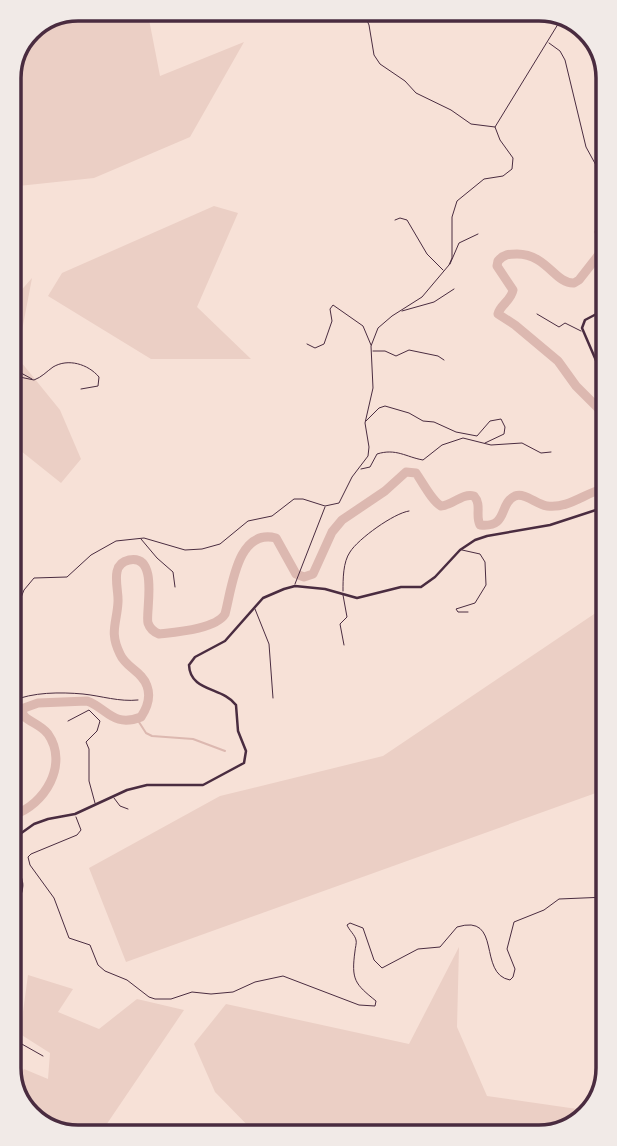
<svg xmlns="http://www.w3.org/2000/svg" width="617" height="1146" viewBox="0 0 617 1146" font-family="'Source Serif 4',serif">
<rect width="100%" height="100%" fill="#f7e1d7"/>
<path fill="#ebcfc5" d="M79 9H147L160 76 244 42 190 137 94 178 9 187V74L29 29Z
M214 206 238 213 197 307 251 359H151L48 296 62 273Z
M32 278 17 357 60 410 81 459 61 483 11 443 10 303Z
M606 606 607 789 126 962 89 868 220 796 383 756Z
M459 947 457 1027 487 1096 591 1111 566 1132 257 1135 215 1092 194 1044 226 1004 409 1044Z
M28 975 73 989 58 1012 99 1029 137 999 184 1010 98 1137H74L39 1125 14 1095V1087L24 1069 48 1079 50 1053 20 1034Z"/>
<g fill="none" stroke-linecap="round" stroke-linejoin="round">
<path stroke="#dcb8b0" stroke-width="2" d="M604 222 595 232 604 246
M137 719 146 733 152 736 193 739 225 751"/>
<path stroke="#dcb8b0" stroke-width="9" d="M604 248 579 280 574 283C555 284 547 254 517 254 509 254 504 254 498 261L497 266 513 290C511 301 500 305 498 314L515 325 558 361 576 386 605 415
M13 815C45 805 69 764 48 734 42 726 32 723 25 717L22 713 24 708 38 703 87 701C107 708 113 728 141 717 147 708 151 697 147 686 142 671 126 668 120 654 109 632 117 623 118 602 119 589 109 564 129 560 160 554 145 613 148 623 150 629 154 632 159 634 176 632 216 629 225 614 232 588 237 528 276 538L296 574 304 577 313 574 332 532 342 520 385 491 406 472 416 473C423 483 432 501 441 506 453 505 462 493 474 496 482 505 475 515 480 525 509 528 498 504 515 496 525 492 537 505 547 506 568 509 585 493 605 488"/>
<path stroke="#4a2c40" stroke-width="1" d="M362 9 369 25 374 55 380 64 405 81 416 93 451 110 471 124 495 127
M549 43 560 51 565 60 586 147 603 178
M395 220 400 218 407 220 427 254 443 270
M450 264 459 243 478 234
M402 311 434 302 454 289
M537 314 559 327 565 323 581 331
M307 344 315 348 324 344 332 321 330 309 333 305 363 326 371 345
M373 351H385L396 356 409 350 438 356 444 360
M10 367 32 379
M10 375 34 380C42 377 46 372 53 367 68 358 88 364 99 377L98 386 81 389
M366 421 379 408 385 406 409 413 423 421 434 422 456 432 477 436 490 421 501 419 505 427 504 434 485 443
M361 469 370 467 377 454C396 448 406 457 423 460L442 445 463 438 491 445 522 443 541 453 551 452
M141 539 157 558 173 572 175 587
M462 550 480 554 485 562 486 585 475 603 456 609 458 612H468
M295 584 325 507
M343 591C343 579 343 562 350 552 358 539 394 513 409 511
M343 595 347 617 340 624 344 645
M255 609 269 644 273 698
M12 620 24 590 34 578 67 577 91 555 116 541 144 538 185 550 202 549 220 544 248 521 272 516 294 499H303L325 506 339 503 352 477 368 456 369 447 365 423 373 388 371 346 378 328 392 316 422 297 449 265 452 258V217L457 201 484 179 503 176 512 169 513 158 500 140 495 127 563 16
M12 667 15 660 14 628 17 610
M12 701C33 692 60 692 83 694 102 696 119 702 138 700
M68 721 89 710 100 721 97 731 86 742 89 749V781L95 803
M114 798 120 806 128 809
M76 817 81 830 77 835 31 854 28 857 30 865 54 898 69 938 90 945 98 965 105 971 127 980 149 997 155 999H171L192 992 211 994 233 992 255 982 283 976 359 1005 375 1006 376 1001C355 984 351 980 355 951 355 949 357 942 356 940 355 935 349 930 347 925L350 923 363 928 374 960 382 968 418 949 440 947 457 927C503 913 477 974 510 980L513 977 515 969 507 949 514 922 544 910 559 899 607 897
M14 1043H20L43 1056"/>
<path stroke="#4a2c40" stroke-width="2.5" d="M604 310 585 320 582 328 604 379
M13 839 34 824 48 819 75 814 127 790 147 785H203L244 763 246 751 238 731 236 705C223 687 190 692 189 665L195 657 225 641 263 598 284 589 295 586 325 589 357 598 401 587H421L435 577 460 550 475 540 487 536 550 525 605 507
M13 860C22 877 28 890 13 905"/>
</g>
<path d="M0 0H617V1146H0ZM78 21H539A57 57 0 0 1 596 78V1068A57 57 0 0 1 539 1125H78A57 57 0 0 1 21 1068V78A57 57 0 0 1 78 21Z" fill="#f1eae7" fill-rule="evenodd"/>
<path fill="none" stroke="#4a2c40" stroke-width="3.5" d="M78 21H539A57 57 0 0 1 596 78V1068A57 57 0 0 1 539 1125H78A57 57 0 0 1 21 1068V78A57 57 0 0 1 78 21Z"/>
</svg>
